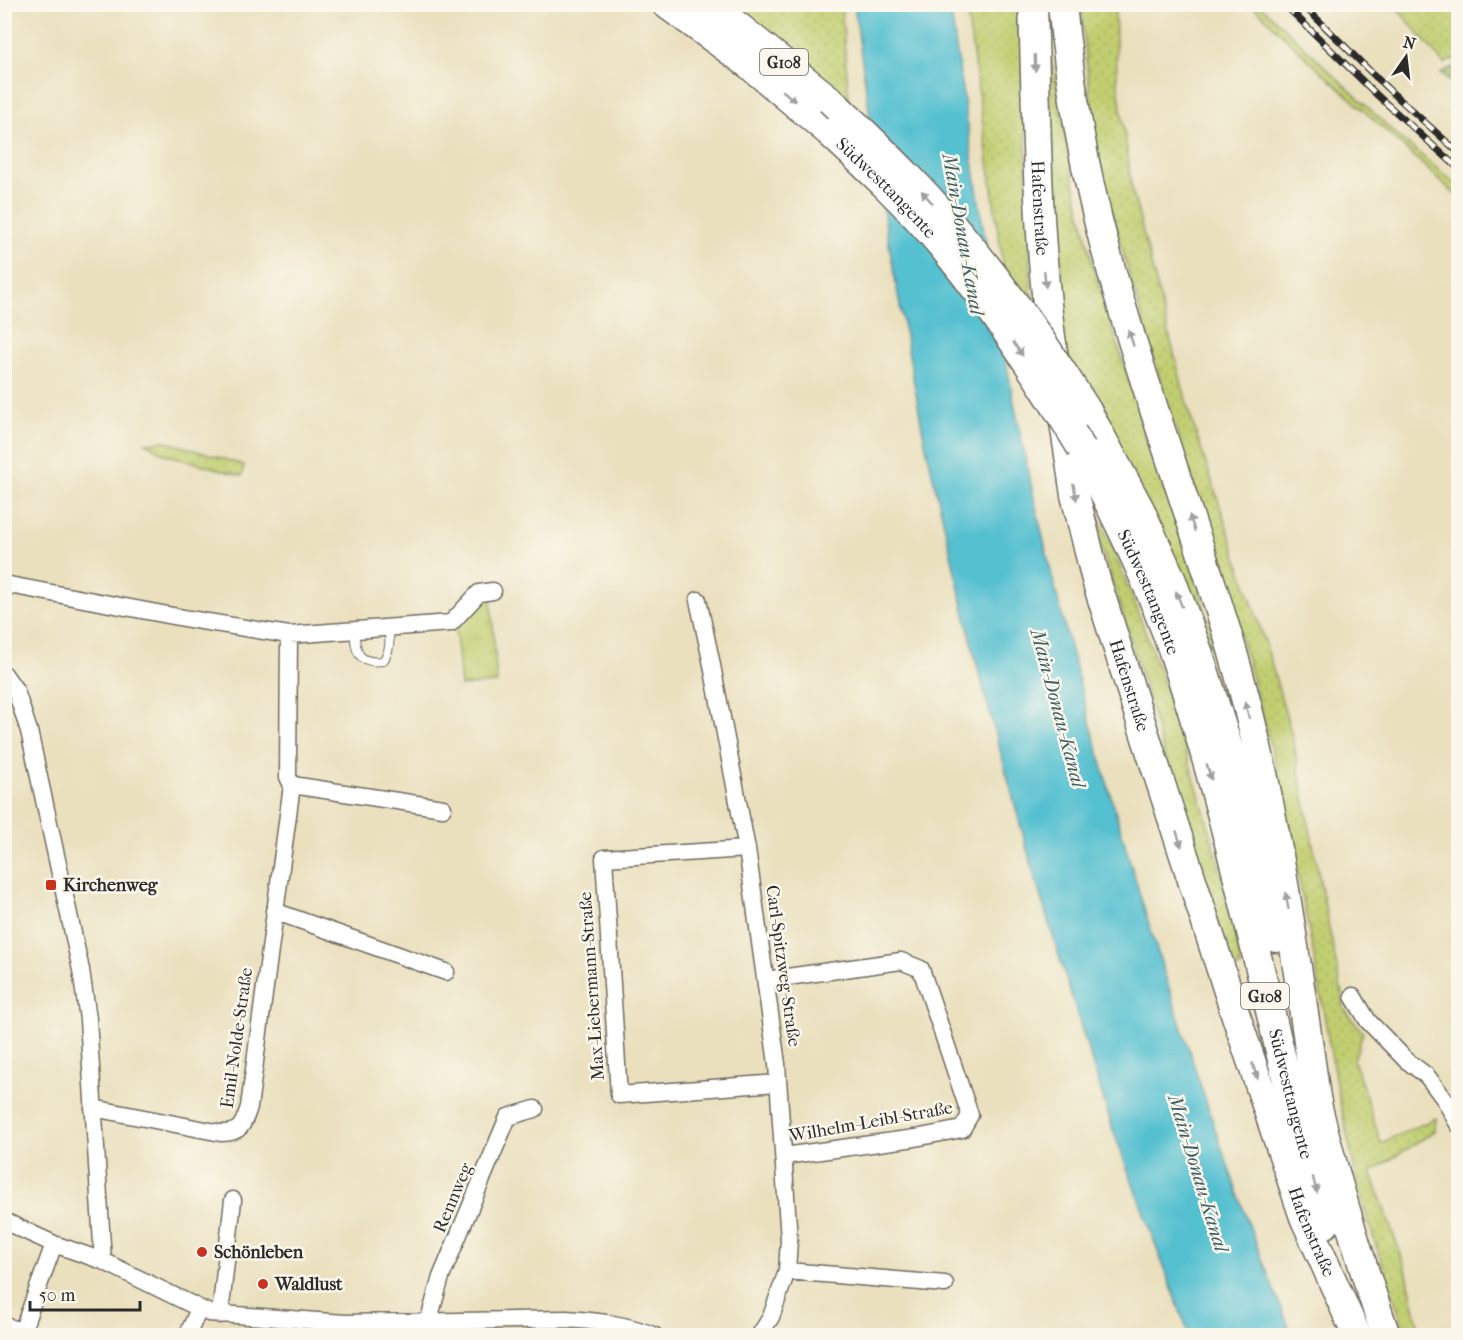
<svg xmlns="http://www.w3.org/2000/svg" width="1463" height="1340" viewBox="0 0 1463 1340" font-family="'IM FELL French Canon',serif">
<defs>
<pattern id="grass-dots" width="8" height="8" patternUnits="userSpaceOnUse" patternTransform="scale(1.5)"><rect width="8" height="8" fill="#c1ce6f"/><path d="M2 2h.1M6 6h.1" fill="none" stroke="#a6b160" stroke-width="1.8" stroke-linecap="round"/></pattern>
<pattern id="forest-firs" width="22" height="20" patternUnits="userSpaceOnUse" patternTransform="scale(1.5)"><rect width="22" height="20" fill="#98b162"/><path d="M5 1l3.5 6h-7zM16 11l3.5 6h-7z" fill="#7c9051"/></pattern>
<pattern id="park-tufts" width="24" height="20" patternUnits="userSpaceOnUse" patternTransform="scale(1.5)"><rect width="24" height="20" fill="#c1ce6f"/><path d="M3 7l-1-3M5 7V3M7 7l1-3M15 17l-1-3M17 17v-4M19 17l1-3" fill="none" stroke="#a6b160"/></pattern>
</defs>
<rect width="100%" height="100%" fill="#fbf7ec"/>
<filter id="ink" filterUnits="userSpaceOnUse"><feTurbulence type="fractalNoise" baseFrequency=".0167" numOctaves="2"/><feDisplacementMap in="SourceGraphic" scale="12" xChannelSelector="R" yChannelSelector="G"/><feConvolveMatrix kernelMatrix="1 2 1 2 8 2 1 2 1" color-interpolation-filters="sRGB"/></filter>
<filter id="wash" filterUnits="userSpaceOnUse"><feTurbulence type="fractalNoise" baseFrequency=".008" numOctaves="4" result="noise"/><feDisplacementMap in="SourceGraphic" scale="24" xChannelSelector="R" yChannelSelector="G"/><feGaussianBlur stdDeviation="1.35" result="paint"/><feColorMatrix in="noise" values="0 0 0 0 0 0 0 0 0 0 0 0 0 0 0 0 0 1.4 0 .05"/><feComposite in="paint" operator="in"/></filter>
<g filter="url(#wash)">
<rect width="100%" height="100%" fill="#eae0be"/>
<path fill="url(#grass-dots)" stroke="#767c4d" stroke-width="1.5" d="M734 5H841L849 99 738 8Z
M966 5H1021L1032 303 1003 266Z
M1080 5H1115L1117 77 1132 189 1189 412 1266 645 1292 736 1345 1010 1363 1033 1354 1060 1381 1143 1436 1118 1435 1131 1371 1172 1406 1269 1420 1335H1406L1367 1218 1358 1185 1337 1088 1312 946 1277 769 1225 580 1164 393 1119 239 1096 146Z
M1252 5H1260L1397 135 1458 186V197L1301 53Z
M1394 5H1458V57L1444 64Z
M1049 46 1073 179 1093 266 1151 451 1192 567 1209 621 1216 658 1064 352 1060 238 1047 49Z
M165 441 244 465 242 476 164 454 146 443Z
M1097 513C1137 603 1170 696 1198 791 1215 848 1232 908 1241 967L1232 968 1168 768 1130 637 1101 547Z"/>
<path fill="url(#forest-firs)" stroke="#626e46" stroke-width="1.5" d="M1458 65V88L1440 73Z"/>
<path fill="url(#park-tufts)" stroke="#767c4d" stroke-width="1.5" d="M491 598 497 683 461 686 455 624 479 600Z"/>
<path fill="#55c0d0" stroke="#40767e" stroke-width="1.5" d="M854 5H950C971 151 992 297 1022 442 1057 613 1105 783 1157 950 1198 1080 1240 1209 1292 1335H1189L1112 1127 1034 875 975 658 924 438 885 223Z"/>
</g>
<g filter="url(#ink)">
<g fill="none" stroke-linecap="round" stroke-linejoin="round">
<defs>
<path id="service" d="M354 630C356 652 357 664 383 661 391 650 390 640 388 627"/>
<path id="minor" d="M4 584 189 619 289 635 451 623 479 593 493 591
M698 600 711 660 747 849 777 1064 789 1240 787 1271 771 1317 759 1336
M4 674 16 691 29 731 81 970 88 1019 103 1261
M292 785 443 808
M747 849 604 858 619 1095 778 1083
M274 911 446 972
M766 980 901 961 921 969 970 1115 962 1129 915 1138 784 1156
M1353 996 1368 1021 1406 1060 1427 1076 1445 1100 1458 1124
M93 1108 221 1133C241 1133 243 1125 249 1107L292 785 288 777 289 635
M4 1221 54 1244 103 1261 209 1313 345 1323 566 1319C597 1321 627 1324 655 1336
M787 1271 945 1284
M220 1315 233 1200
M428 1323 441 1277 508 1117 535 1109
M4 1325 22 1332 54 1244
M187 1336 199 1309"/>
<g id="trunk">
<path d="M666 4 747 63 829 132"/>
<path d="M710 4 830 100"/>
<path id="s1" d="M1033 4C1037 124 1036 246 1055 364"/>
<path d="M1062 4C1070 87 1084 170 1106 251 1142 384 1191 514 1231 646 1275 796 1295 951 1317 1104"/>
<path d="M1088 412 1140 509 1171 578 1199 654 1240 784 1276 938"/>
<path id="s2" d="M1063 416 1075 495 1096 580 1148 744 1236 1016 1304 1217 1357 1336"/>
<path id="s3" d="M1082 449C1116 517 1151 585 1175 657 1237 843 1271 1036 1325 1224"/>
<path d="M1313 1087C1333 1171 1358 1254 1386 1336"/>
</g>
</defs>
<use href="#service" stroke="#6e6a5e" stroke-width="10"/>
<use href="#minor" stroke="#6e6a5e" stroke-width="19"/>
<use href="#trunk" stroke="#6e6a5e" stroke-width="31"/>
<use href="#service" stroke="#fff" stroke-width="8"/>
<use href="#minor" stroke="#fff" stroke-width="16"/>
<use href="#trunk" stroke="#fff" stroke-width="28"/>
<defs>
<path id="rail" d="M1284 4 1378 96 1458 168
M1302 4 1387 88 1458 152"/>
</defs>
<use href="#rail" stroke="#2b2b2b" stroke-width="7"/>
<use href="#rail" stroke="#fbf7ec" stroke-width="4.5" stroke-dasharray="14" stroke-linecap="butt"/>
<defs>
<g id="trunk-bridge">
<path d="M830 100C856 125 883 150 908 176 977 247 1036 329 1088 412"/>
<path id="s4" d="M829 132C868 168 907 204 942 246 994 309 1040 379 1082 449"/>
</g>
</defs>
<use href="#trunk-bridge" stroke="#6e6a5e" stroke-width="31" stroke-linecap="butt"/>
<use href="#trunk-bridge" stroke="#fff" stroke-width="28"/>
</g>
<defs><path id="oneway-solid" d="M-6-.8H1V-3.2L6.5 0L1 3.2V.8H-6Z" transform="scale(1.5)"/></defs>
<g fill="#a0a0a0">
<use href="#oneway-solid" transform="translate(1035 63) rotate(88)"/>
<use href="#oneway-solid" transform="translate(789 96) rotate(40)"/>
<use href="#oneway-solid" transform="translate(927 197) rotate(-131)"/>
<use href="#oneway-solid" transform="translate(1045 279) rotate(85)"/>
<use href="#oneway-solid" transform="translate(1131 338) rotate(-108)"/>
<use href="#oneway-solid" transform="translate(1018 349) rotate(55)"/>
<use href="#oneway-solid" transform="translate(1075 492) rotate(79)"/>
<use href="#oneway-solid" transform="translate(1192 523) rotate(-108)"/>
<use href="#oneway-solid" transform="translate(1179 599) rotate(-111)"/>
<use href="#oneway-solid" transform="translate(1247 710) rotate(-104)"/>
<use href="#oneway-solid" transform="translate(1209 772) rotate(74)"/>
<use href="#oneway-solid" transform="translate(1179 839) rotate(72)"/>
<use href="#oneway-solid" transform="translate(1287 901) rotate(-100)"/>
<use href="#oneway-solid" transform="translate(1255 1071) rotate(71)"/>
<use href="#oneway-solid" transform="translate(1315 1185) rotate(75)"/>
</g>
</g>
<g fill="#c8321e" stroke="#fbf7ec" stroke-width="2">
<rect x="45" y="879" width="12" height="12" rx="3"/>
<circle cx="202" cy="1252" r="6"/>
<circle cx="263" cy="1284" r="6"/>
</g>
<g text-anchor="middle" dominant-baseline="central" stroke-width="5" stroke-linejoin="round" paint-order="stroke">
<g fill="#fbf7ec" stroke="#696865" stroke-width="1.5">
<rect x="760" y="49" width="48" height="26" rx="4.5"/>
<rect x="1241" y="983" width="48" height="26" rx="4.5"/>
</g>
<g font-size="16" font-weight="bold" fill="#2b2b2b">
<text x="784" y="62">G108</text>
<text x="1265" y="996">G108</text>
</g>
<g font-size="18" fill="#2b2b2b" stroke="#fbf7ec">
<text stroke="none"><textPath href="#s4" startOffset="80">Südwesttangente</textPath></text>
<text stroke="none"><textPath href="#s1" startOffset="204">Hafenstraße</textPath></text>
<text stroke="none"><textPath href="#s3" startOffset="158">Südwesttangente</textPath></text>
<text stroke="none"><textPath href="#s2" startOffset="278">Hafenstraße</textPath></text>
<text transform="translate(783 966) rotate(82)">Carl-Spitzweg-Straße</text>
<text transform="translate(592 986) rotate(-94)">Max-Liebermann-Straße</text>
<text transform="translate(237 1038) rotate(-82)">Emil-Nolde-Straße</text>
<text stroke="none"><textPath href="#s3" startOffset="680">Südwesttangente</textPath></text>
<text transform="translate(871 1122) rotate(-10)">Wilhelm-Leibl-Straße</text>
<text transform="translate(453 1198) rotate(-67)">Rennweg</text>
<text stroke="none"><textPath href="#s2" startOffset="854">Hafenstraße</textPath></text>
</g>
<g font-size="18" font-weight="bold" fill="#2b2b2b" stroke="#fbf7ec" text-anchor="start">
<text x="63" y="885">Kirchenweg</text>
<text x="214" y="1252">Schönleben</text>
<text x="275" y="1284">Waldlust</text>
</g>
<g font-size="20" font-style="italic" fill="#3a5f65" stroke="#fbf7ec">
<text transform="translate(963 234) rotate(80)">Main-Donau-Kanal</text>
<text transform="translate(1058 708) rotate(75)">Main-Donau-Kanal</text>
<text transform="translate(1198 1173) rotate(73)">Main-Donau-Kanal</text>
</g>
</g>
<rect width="1463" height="1340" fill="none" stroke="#fbf7ec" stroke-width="24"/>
<g transform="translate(1406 57) rotate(14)" stroke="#fbf7ec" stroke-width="4.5" paint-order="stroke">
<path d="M0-4.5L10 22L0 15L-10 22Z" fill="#2b2b2b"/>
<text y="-9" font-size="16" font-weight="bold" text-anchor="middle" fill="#2b2b2b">N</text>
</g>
<path d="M30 1301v9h110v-9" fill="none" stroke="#2b2b2b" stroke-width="3"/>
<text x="39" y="1301" font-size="18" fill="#2b2b2b" stroke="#fbf7ec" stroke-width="4.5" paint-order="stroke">50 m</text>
</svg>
